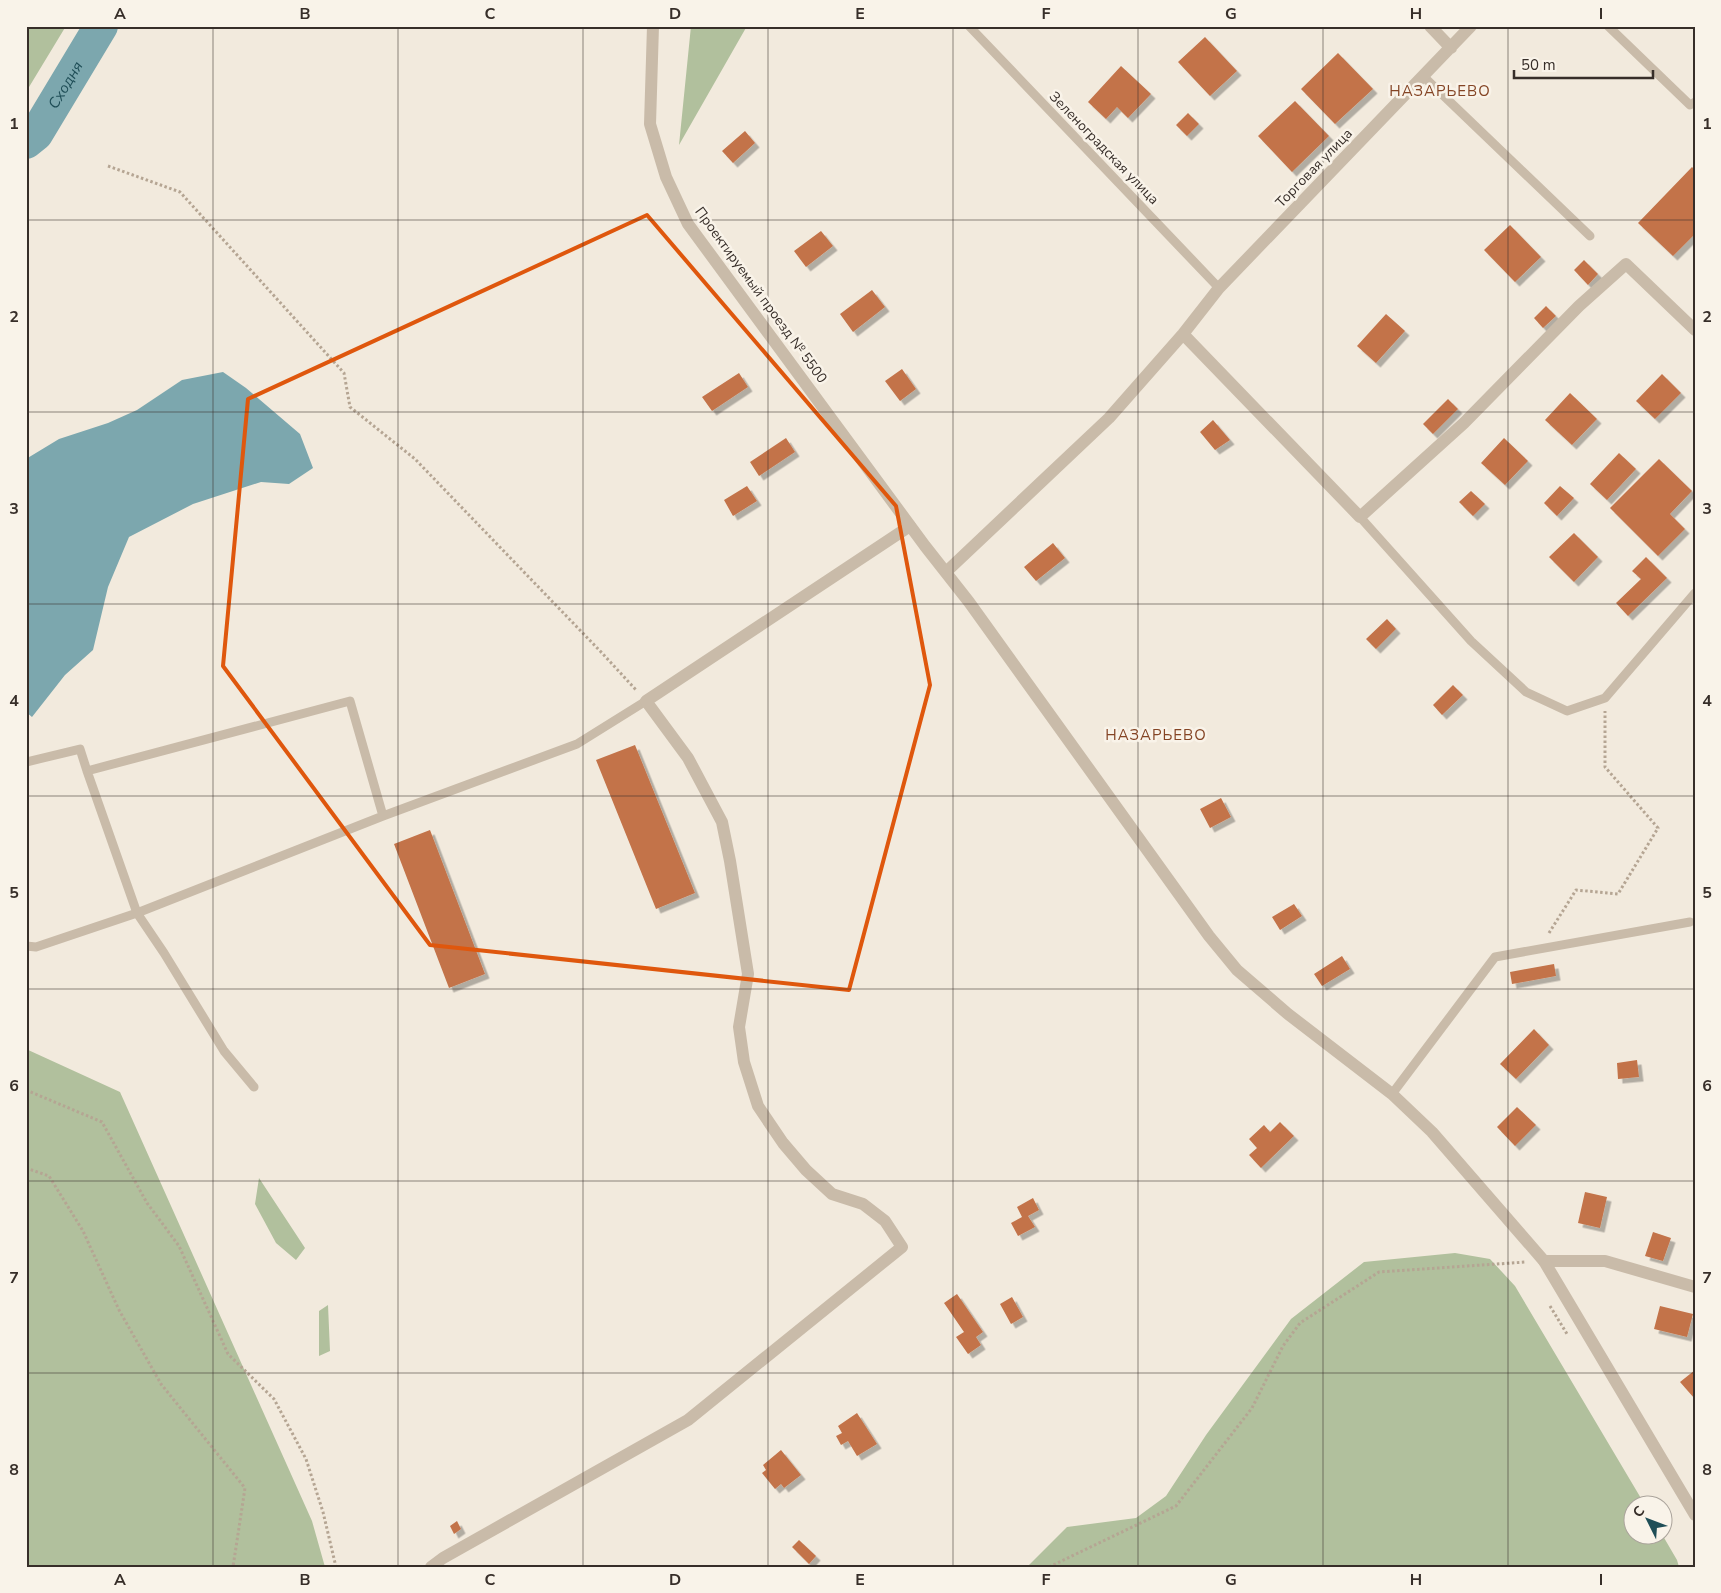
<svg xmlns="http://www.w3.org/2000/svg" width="1721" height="1593" viewBox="0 0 1721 1593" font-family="'Nunito Sans',sans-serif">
<defs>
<filter id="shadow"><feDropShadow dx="4.5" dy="4.5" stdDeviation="0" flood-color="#0004"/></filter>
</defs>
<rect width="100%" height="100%" fill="#f2eadd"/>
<path fill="#b1c09d" d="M26 26H66L26 92Z
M691 26H747L679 145Z
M26 1049 120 1092 312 1521 325 1567H26Z
M259 1178 305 1248 296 1260 276 1243 255 1204Z
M1455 1253 1490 1259 1515 1286 1645 1505 1634 1506V1536H1663L1677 1560 1679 1567H1027L1067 1527 1136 1518 1166 1496 1206 1435 1291 1319 1364 1262Z
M328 1305 330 1351 319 1356V1311Z"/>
<path fill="#7ca7ae" d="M223 372 246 388 300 434 313 468 289 484 261 482 193 504 129 537 108 587 93 650 65 675 32 717 26 712V459L59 439 108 423 137 410 182 380Z"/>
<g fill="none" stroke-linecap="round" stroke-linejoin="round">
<path stroke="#7ca7ae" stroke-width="34" id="s1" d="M26 142 36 134 101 26"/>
</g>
<path fill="#c37349" filter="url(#shadow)" d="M1205 37 1237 71 1210 96 1178 62Z
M1338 53 1373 89 1335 124 1301 89Z
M1121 66 1151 94 1128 118 1117 107 1106 119 1088 102Z
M1295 101 1329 136 1292 172 1258 136Z
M1188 113 1199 124 1187 136 1176 125Z
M745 131 755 143 733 163 722 151Z
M1692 167 1695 170V234L1673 256 1638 223Z
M1510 225 1541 257 1515 282 1484 250Z
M821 231 833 246 806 267 794 251Z
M1584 260 1598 274 1588 285 1574 270Z
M872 290 885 307 853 332 840 314Z
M1546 306 1556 316 1543 328 1534 318Z
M1386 314 1405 331 1376 363 1357 346Z
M902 369 916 389 900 401 885 381Z
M739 373 748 387 712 411 702 397Z
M1662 374 1681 393 1655 419 1636 401Z
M1570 393 1597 419 1572 445 1545 420Z
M1448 399 1458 409 1433 434 1423 424Z
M1213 420 1230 440 1215 450 1200 432Z
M786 438 795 452 759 476 750 462Z
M1504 438 1528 461 1505 485 1481 463Z
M1619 453 1636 469 1607 500 1590 484Z
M1659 459 1692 491 1670 514 1685 529 1658 556 1610 508Z
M747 486 757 501 733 516 724 500Z
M1560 486 1574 498 1557 516 1544 503Z
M1471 491 1485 504 1473 516 1459 502Z
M1574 533 1598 557 1574 582 1549 557Z
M1053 543 1065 558 1036 581 1024 567Z
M1646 557 1667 578 1628 616 1616 603 1641 579 1632 571Z
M1387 619 1396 629 1376 649 1366 639Z
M1453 685 1463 695 1442 715 1433 705Z
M635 745 695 893 656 909 596 760Z
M1221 798 1231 817 1210 828 1200 809Z
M430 830 485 974 449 988 394 844Z
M1294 904 1302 916 1280 930 1272 917Z
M1342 956 1350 969 1322 986 1314 974Z
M1554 964 1556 976 1512 984 1510 972Z
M1534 1029 1549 1045 1516 1079 1500 1064Z
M1637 1060 1639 1077 1618 1079 1617 1063Z
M1517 1107 1536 1125 1515 1146 1497 1127Z
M1280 1122 1294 1136 1261 1168 1249 1155 1257 1148 1249 1139 1264 1125 1270 1132Z
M1585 1192 1607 1197 1600 1228 1578 1223Z
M1033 1198 1039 1210 1028 1216 1035 1227 1018 1236 1011 1223 1022 1217 1017 1207Z
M1653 1232 1671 1238 1663 1261 1645 1256Z
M957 1294 983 1332 976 1337 981 1345 968 1354 956 1337 964 1332 944 1303Z
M1012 1297 1023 1317 1011 1324 1000 1304Z
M1660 1306 1693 1314 1687 1337 1654 1329Z
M1695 1370V1399L1680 1382Z
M857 1413 877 1444 857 1456 848 1441 841 1445 836 1436 842 1433 838 1426Z
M781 1450 801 1475 784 1488 781 1484 775 1489 762 1473 766 1470 763 1465Z
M457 1521 461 1529 454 1534 450 1526Z
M799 1540 816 1556 809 1564 792 1547Z"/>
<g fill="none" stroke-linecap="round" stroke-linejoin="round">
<path stroke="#b5a593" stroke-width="3" stroke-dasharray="2.5 2.5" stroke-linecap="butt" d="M108 166 180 192 344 373 350 407 415 459 602 653 637 691
M1549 933 1576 890 1618 894 1658 828 1605 767V711
M26 1090 102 1122 147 1203 179 1246 228 1354 274 1399 306 1459 323 1512 336 1567
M26 1168 49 1176 83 1231 119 1310 161 1384 245 1488 233 1567
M1550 1306 1567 1334 1569 1333
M1049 1567 1176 1506 1252 1408 1283 1346 1300 1323 1379 1272 1526 1262"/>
<path stroke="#c9bba9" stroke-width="9" d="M969 26 1219 288
M1608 26 1690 105 1695 102
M1423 76 1590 236
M1360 517 1471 641 1526 692 1567 711 1605 698 1695 593
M26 762 80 749 87 771
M383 816 350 701 87 771 137 913 383 816 577 744 646 701
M26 946 36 947 137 913 164 953 224 1051 254 1087
M1392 1094 1495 957 1690 922"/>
<path stroke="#c9bba9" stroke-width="12" d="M1430 26 1451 48
M1183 334 1360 517 1464 423 1579 306 1626 264 1695 330
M946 572 1109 418 1183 334 1219 288 1471 26
M1544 1261H1605L1695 1287
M431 1567 443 1558 688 1420 902 1247 885 1221 863 1204 832 1194 806 1170 783 1143 758 1106 744 1062 739 1027 748 974 730 861 722 822 688 758 646 701 910 526"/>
<path stroke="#c9bba9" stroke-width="12" d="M653 26 650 124 666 177 688 224 925 546 969 602 1209 936 1237 970 1288 1014 1392 1094 1432 1132 1544 1261 1695 1515"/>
</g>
<path fill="none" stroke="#df570d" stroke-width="4" stroke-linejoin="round" d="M647 215 896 506 930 685 849 990 430 945 223 666 248 399Z"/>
<path fill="none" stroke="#372e29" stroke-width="1" stroke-opacity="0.55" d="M213 26V1567M398 26V1567M583 26V1567M768 26V1567M953 26V1567M1138 26V1567M1323 26V1567M1508 26V1567M26 220H1695M26 412H1695M26 604H1695M26 796H1695M26 989H1695M26 1181H1695M26 1373H1695"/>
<g text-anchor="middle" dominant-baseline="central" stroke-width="5" stroke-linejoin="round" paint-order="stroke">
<g font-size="14" fill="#372e29" stroke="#f9f3e9">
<text transform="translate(1104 148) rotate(46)">Зеленоградская улица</text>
<text transform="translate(1314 168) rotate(-46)">Торговая улица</text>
<text transform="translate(761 295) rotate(54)">Проектируемый проезд № 5500</text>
</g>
<g font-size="15" font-style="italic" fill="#1f4e57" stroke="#f9f3e9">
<text stroke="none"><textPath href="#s1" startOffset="70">Сходня</textPath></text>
</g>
<g font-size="15" letter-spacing="1" fill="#844424" stroke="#f9f3e9">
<text x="1440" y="91">НАЗАРЬЕВО</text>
<text x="1156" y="735">НАЗАРЬЕВО</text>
</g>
</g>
<rect width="1721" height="1593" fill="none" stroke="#f9f3e9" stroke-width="55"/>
<g transform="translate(1648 1520) rotate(312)"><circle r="24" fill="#f9f3e9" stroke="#aba49c"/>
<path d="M0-4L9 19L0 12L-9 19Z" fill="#1f4e57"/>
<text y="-8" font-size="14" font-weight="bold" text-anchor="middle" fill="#372e29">С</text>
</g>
<path d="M1514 70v8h139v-8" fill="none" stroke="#372e29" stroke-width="2.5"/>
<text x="1521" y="70" font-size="15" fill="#372e29" stroke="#f9f3e9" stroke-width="4" paint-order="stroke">50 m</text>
<rect x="28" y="28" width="1666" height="1538" fill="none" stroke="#372e29" stroke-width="2"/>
<g font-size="16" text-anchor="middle" font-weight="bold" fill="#372e29">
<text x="120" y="19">A</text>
<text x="305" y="19">B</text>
<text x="490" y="19">C</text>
<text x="675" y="19">D</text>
<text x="860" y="19">E</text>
<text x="1046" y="19">F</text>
<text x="1231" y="19">G</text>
<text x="1416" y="19">H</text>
<text x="1601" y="19">I</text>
<text x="14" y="129">1</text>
<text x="1707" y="129">1</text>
<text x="14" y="322">2</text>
<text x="1707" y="322">2</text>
<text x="14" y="514">3</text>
<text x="1707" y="514">3</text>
<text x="14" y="706">4</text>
<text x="1707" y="706">4</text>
<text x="14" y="898">5</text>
<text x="1707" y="898">5</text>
<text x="14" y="1091">6</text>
<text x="1707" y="1091">6</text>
<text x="14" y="1283">7</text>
<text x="1707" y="1283">7</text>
<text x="14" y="1475">8</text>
<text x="1707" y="1475">8</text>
<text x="120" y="1585">A</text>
<text x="305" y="1585">B</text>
<text x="490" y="1585">C</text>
<text x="675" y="1585">D</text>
<text x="860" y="1585">E</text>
<text x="1046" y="1585">F</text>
<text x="1231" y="1585">G</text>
<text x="1416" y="1585">H</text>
<text x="1601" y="1585">I</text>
</g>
</svg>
